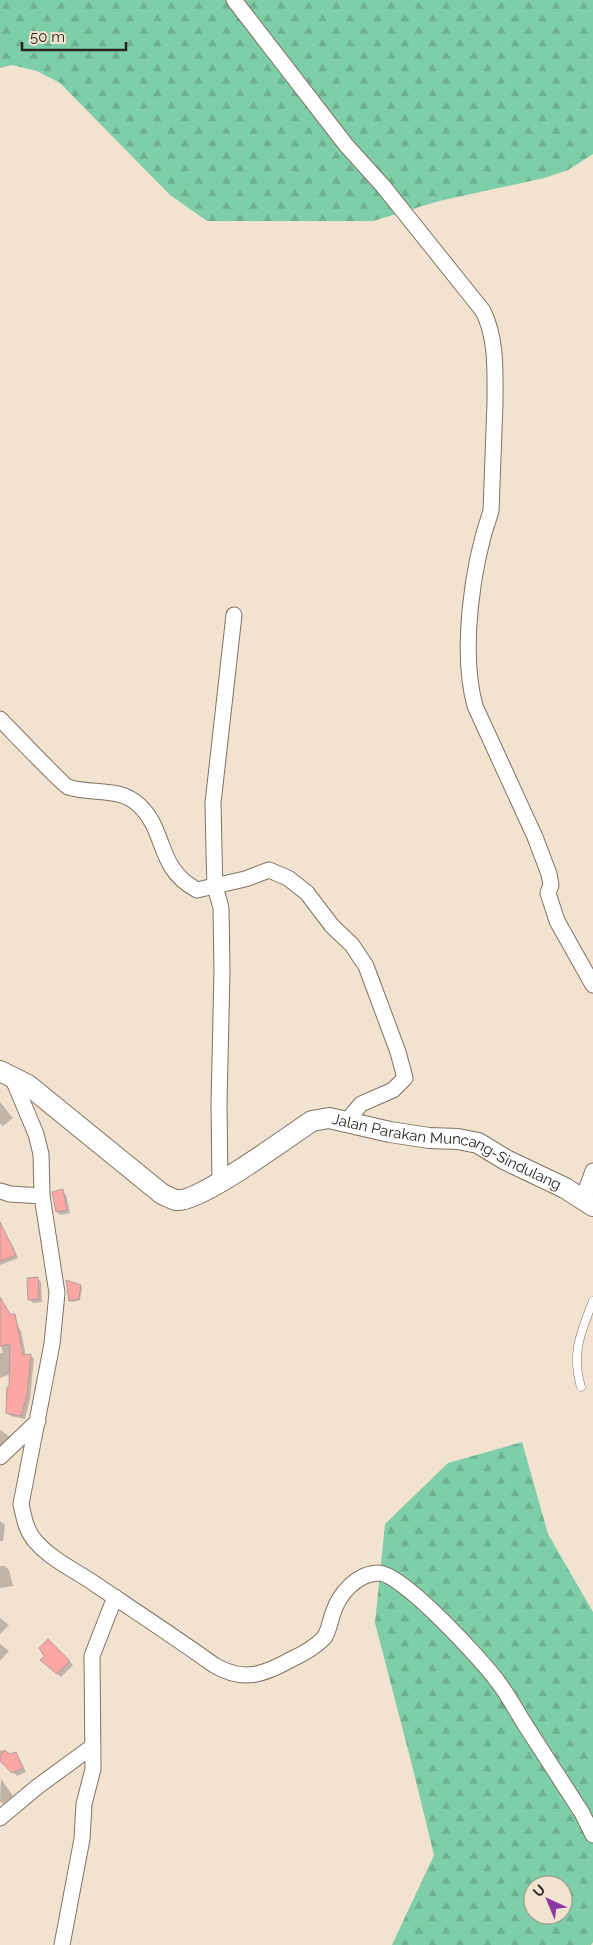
<svg xmlns="http://www.w3.org/2000/svg" width="593" height="1945" viewBox="0 0 593 1945" font-family="Raleway,sans-serif">
<defs>
<pattern id="forest-firs" width="22" height="20" patternUnits="userSpaceOnUse" patternTransform="scale(1.25)"><rect width="22" height="20" fill="#7ecea8"/><path d="M5 1l3.5 6h-7zM16 11l3.5 6h-7z" fill="#6db190"/></pattern>
</defs>
<rect width="100%" height="100%" fill="#f2e2d0"/>
<path fill="url(#forest-firs)" fill-rule="evenodd" d="M0 0H593V154L568 170 544 178 439 201 373 221H207L170 195 60 83 37 71 12 65 0 68Z
M522 1442 548 1534 593 1612V1942L591 1945H392L434 1855 413 1769 375 1623 385 1524 448 1463ZM533 1885H563V1915H533Z"/>
<path fill="#0003" d="M0 1102 13 1118 3 1126 0 1123Z
M62 1191 66 1195 70 1213 61 1215 57 1212Z
M7 1239 11 1242 18 1258 0 1265V1240Z
M37 1278 41 1282 42 1302 33 1303 29 1299Z
M80 1286 82 1288 80 1300 72 1302 70 1300Z
M0 1299 21 1331 26 1356H31L34 1359 30 1399 25 1419 11 1416 7 1413 10 1374 0 1378V1353H3L0 1342Z
M0 1430 13 1439 0 1452Z
M0 1521 5 1525 3 1541H0Z
M0 1566H5L9 1570 13 1586 0 1588Z
M0 1618 9 1625 0 1634Z
M48 1641 73 1665 61 1677 45 1663Z
M0 1644 9 1651 0 1661Z
M0 1750 10 1755 16 1754 19 1758 26 1772 17 1776 0 1759Z
M1 1779 13 1796 3 1804 0 1801Z"/>
<path fill="#fba8a5" stroke="#b59c9b" d="M63 1189 67 1210 56 1212 52 1192Z
M0 1222 16 1255 0 1261Z
M38 1277 39 1299 28 1300 27 1278Z
M66 1280 81 1285 79 1299 69 1301Z
M0 1297 10 1314H15L23 1355 31 1354 27 1395 21 1416 6 1413 7 1387 9 1388 10 1344 0 1346Z
M48 1639 70 1661 57 1674 40 1660 44 1656 39 1648Z
M4 1750 10 1754 16 1752 23 1768 12 1773 0 1761V1756Z"/>
<g fill="none" stroke-linecap="round" stroke-linejoin="round">
<defs>
<path id="service" d="M581 1387C571 1353 581 1332 593 1301"/>
<path id="minor" d="M234 0 346 145 383 186 483 311C497 339 495 372 495 403 494 439 492 475 491 511 472 565 460 651 475 706L535 837 549 874 551 885 548 893 557 921 593 985
M0 719C8 727 63 785 68 787 92 795 120 786 140 806 167 832 156 868 197 890L245 879 269 870 288 878 307 893 332 926 352 945 366 966 398 1052 405 1078 393 1090 361 1104 346 1122
M12 1077 36 1134 41 1154 42 1196 57 1293 52 1344 21 1504C24 1518 26 1531 36 1542 53 1561 75 1570 95 1584 135 1611 175 1637 214 1665 244 1683 265 1674 292 1659 303 1654 316 1646 324 1638 329 1631 330 1621 333 1613 339 1594 357 1573 379 1573 403 1574 482 1660 498 1682 508 1695 516 1710 524 1723 543 1753 563 1783 582 1813L593 1835
M220 1183 219 1105 222 971 221 908 215 886 214 851 213 803 234 615
M0 1191 10 1194 42 1196
M583 1199 593 1171
M0 1457 38 1421
M0 1818 37 1787 93 1746
M62 1945 82 1839 84 1804 93 1769 92 1656 115 1597"/>
<g id="tertiary">
<path id="s1" d="M0 1071 28 1085 162 1194C167 1196 172 1199 176 1200 198 1204 289 1136 312 1121L329 1118 390 1132 429 1138 458 1139 478 1143 506 1160 565 1188 593 1206"/>
</g>
</defs>
<use href="#service" stroke="#807262" stroke-width="9"/>
<use href="#minor" stroke="#807262" stroke-width="17"/>
<use href="#tertiary" stroke="#807262" stroke-width="22"/>
<use href="#service" stroke="#fff" stroke-width="8"/>
<use href="#minor" stroke="#fff" stroke-width="15"/>
<use href="#tertiary" stroke="#fff" stroke-width="20"/>
</g>
<g text-anchor="middle" dominant-baseline="central" stroke-width="4.5" stroke-linejoin="round" paint-order="stroke">
<g font-size="15" fill="#2b251f" stroke="#f2e2d0">
<text stroke="none"><textPath href="#s1" startOffset="519">Jalan Parakan Muncang-Sindulang</textPath></text>
</g>
</g>
<g transform="translate(548 1900) rotate(316)"><circle r="24" fill="#f2e2d0" stroke="#a29689"/>
<path d="M0-4L9 19L0 12L-9 19Z" fill="#8b38a6"/>
<text y="-8" font-size="14" font-weight="bold" text-anchor="middle" fill="#2b251f">U</text>
</g>
<path d="M22 42v8h104v-8" fill="none" stroke="#2b251f" stroke-width="2.5"/>
<text x="30" y="42" font-size="15" fill="#2b251f" stroke="#f2e2d0" stroke-width="4" paint-order="stroke">50 m</text>
</svg>
